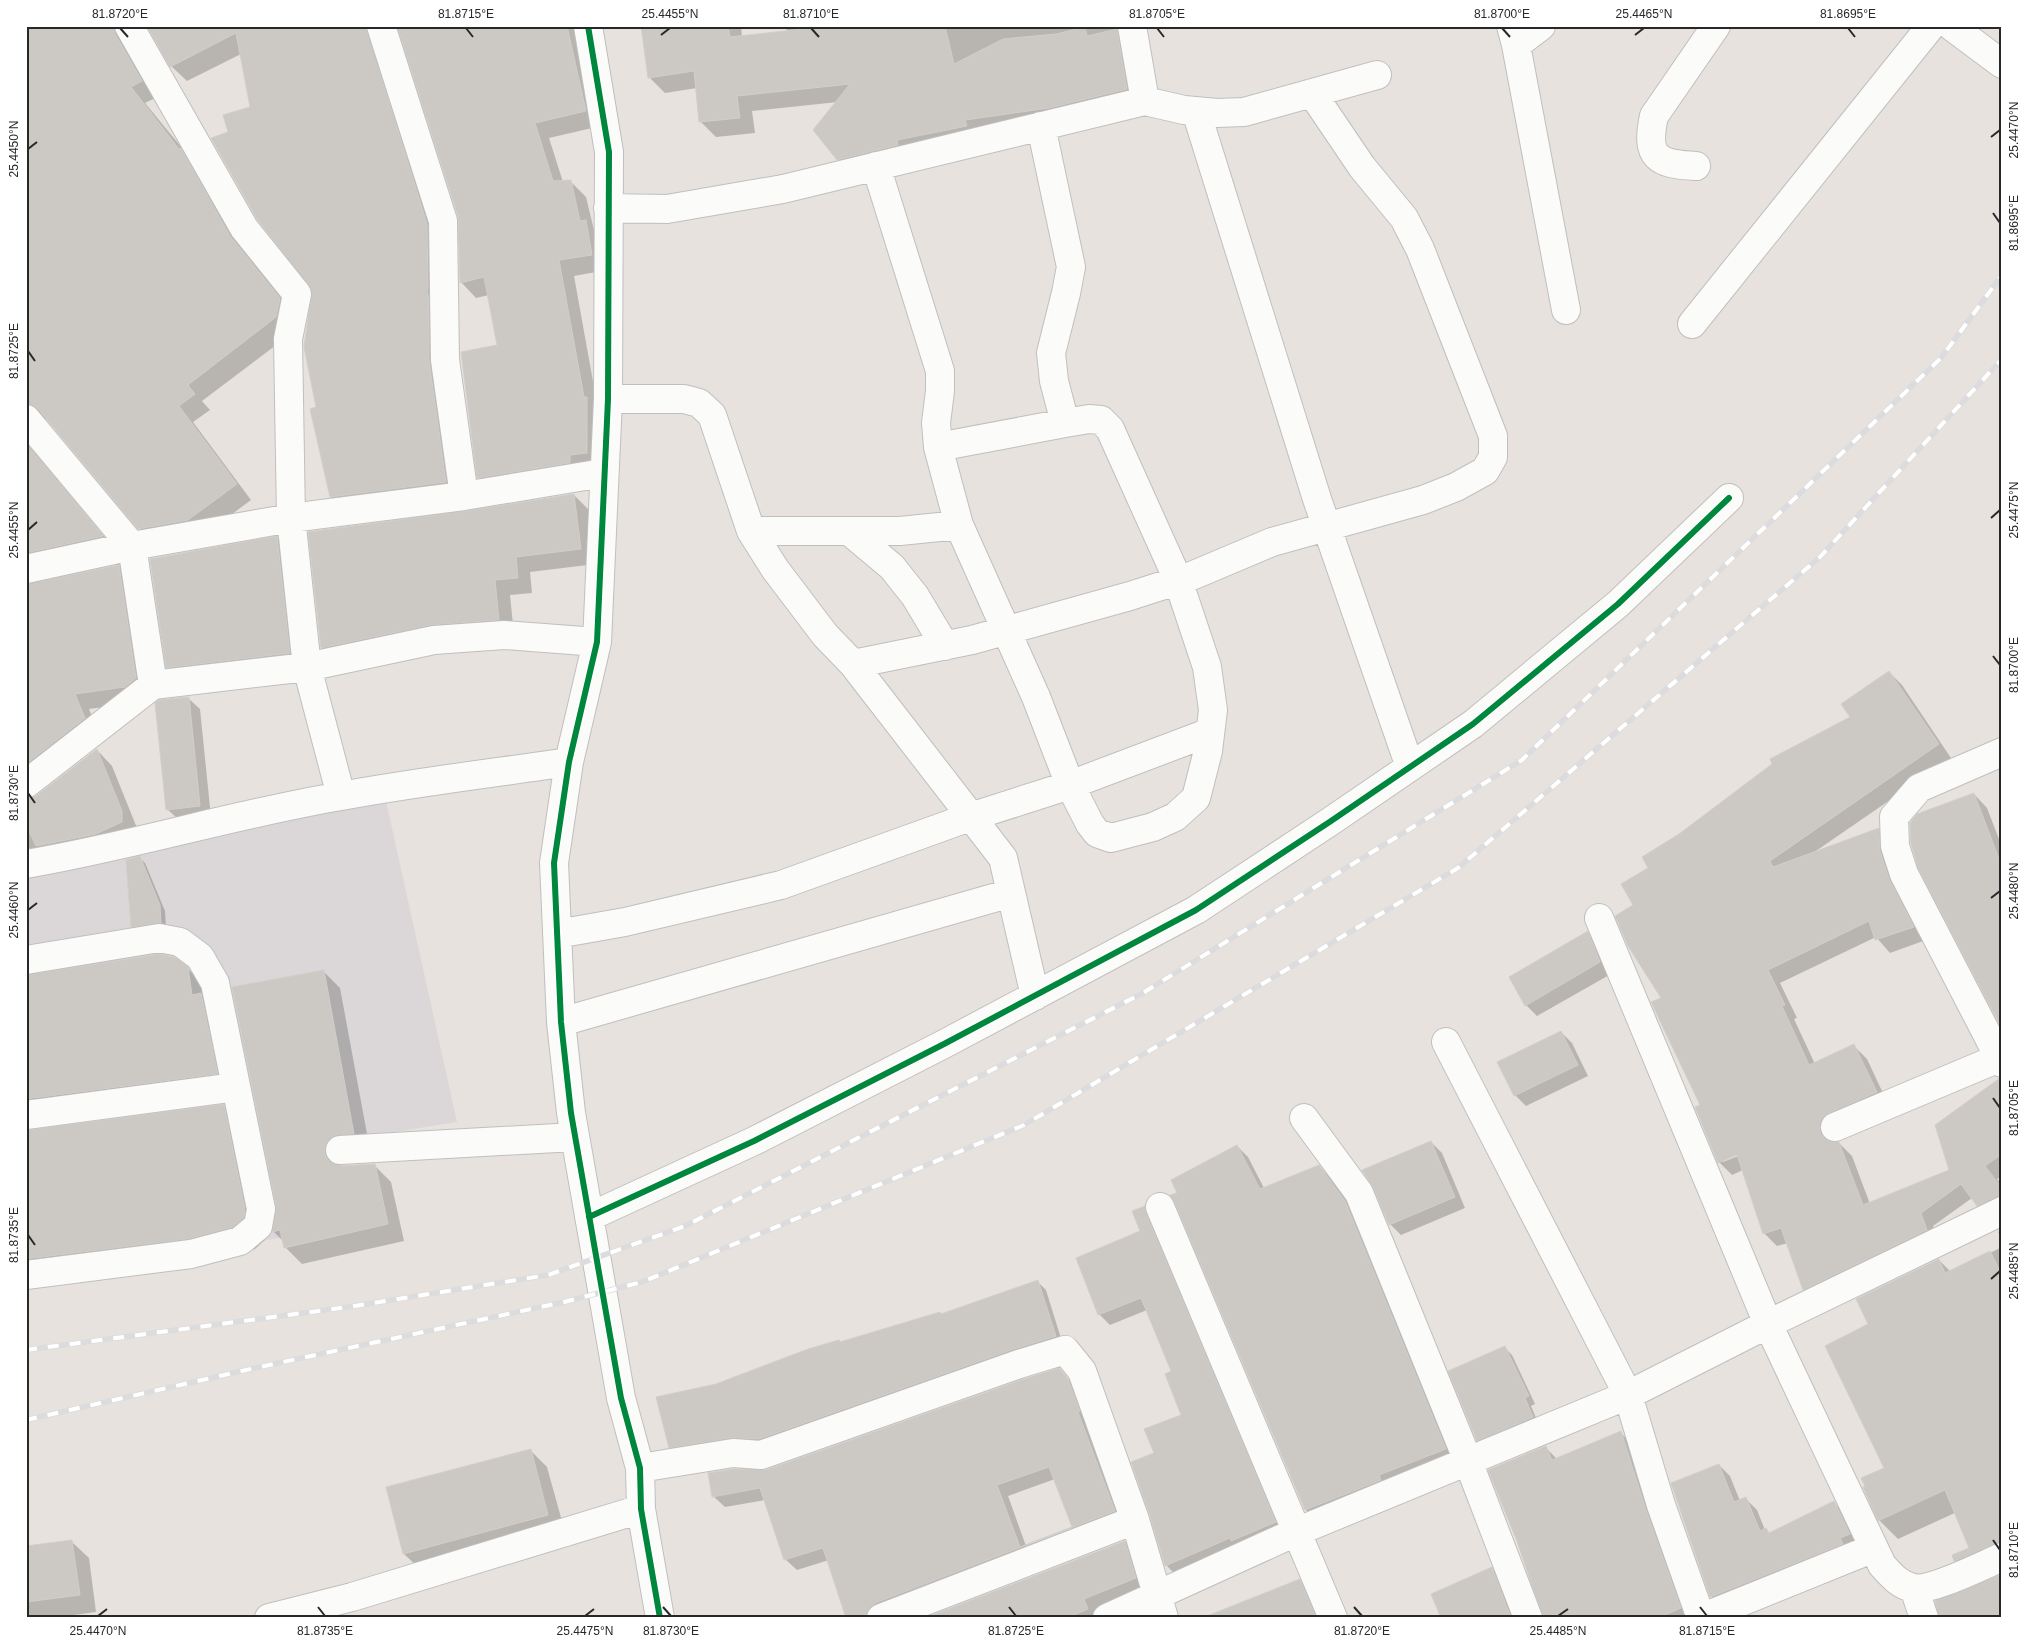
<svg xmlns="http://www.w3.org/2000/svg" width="2028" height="1644" viewBox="0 0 2028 1644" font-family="Helvetica,sans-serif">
<rect width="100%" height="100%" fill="#e7e2dd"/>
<path fill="#dbd7d9" d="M384 792 457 1122 266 1153 280 1238 26 1276V866Z"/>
<path fill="#0003" fill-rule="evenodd" d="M26 26H143L157 97 145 103 196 165 246 253 295 315 292 333 202 401 210 410 193 422 251 500 204 535 155 544 139 528 48 419H39L26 432Z
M149 26H392L442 240 461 498 347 512 331 497 317 408 313 290 230 133 251 108 241 54 187 81 171 66Z
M399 26H582L601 126 549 138 563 182 570 181 586 197 594 230 601 237 607 270 574 276 598 409 602 468 494 493 478 477 498 346 489 295 476 298 461 282 459 216Z
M642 26H741L742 37 787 32 786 26H1130L1142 105 854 175 838 159V102L752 111 755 133 716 137 701 122 697 88 665 93 650 78Z
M26 439 29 446 117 552 26 580V583Z
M574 495 589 510 596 564 530 572 532 593 510 595 514 635 337 663 322 648 466 513Z
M277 538 288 549 300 664 179 678 167 667Z
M119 566 134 582 141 702 89 709 99 734 26 797V585Z
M1889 672 1902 685 1951 758 1813 853 1878 830 1891 843 1926 940 1890 953 1876 937 1780 983 1797 1018 1794 1019 1815 1064 1854 1046 1867 1059 1889 1106 1832 1139 1833 1144 1839 1143 1852 1156 1870 1204 1951 1171 2002 1079V1176L1997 1179 2002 1185V1213L1991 1218 1972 1198 1933 1226 1940 1243 1817 1302 1804 1289 1788 1243 1777 1246 1764 1233 1743 1170 1732 1175 1719 1162 1702 1106 1662 998 1635 905 1650 868 1680 835 1851 718ZM1742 1152 1743 1154 1723 1162V1159Z
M188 698 200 709 211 817 179 820 167 809Z
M97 750 112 766 137 828 27 874 26 878V801L36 798Z
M1974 794 1987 808 2002 847V1026Z
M140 858 145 863 165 911 166 928 138 932 132 926Z
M1587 933 1599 944 1611 974 1537 1016 1526 1005Z
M187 968 210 991 239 1096 39 1124 34 1131 223 1106 246 1128 267 1232 265 1240 255 1249 211 1260 26 1287V976Z
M323 971 340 988 370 1150 343 1160 341 1167 374 1165 391 1182 404 1241 302 1264 285 1247 284 1242 273 1231Z
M1561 1032 1572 1043 1588 1076 1526 1106 1515 1095Z
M1431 1142 1442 1153 1465 1208 1401 1235 1390 1224Z
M1237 1146 1248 1157 1264 1188 1319 1166 1330 1177 1356 1213 1456 1459 1316 1520 1306 1510 1179 1193Z
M1144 1207 1155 1218 1286 1533 1177 1576 1166 1565 1156 1454 1183 1415 1173 1372 1147 1310 1110 1325 1100 1315 1077 1259 1141 1232Z
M2002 1229V1237L1998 1232Z
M2002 1247V1454L1994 1495 1898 1539 1879 1520 1866 1487 1886 1468 1870 1325 1939 1260 1951 1272Z
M1037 1281 1046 1290 1063 1345 768 1447 679 1455 670 1447 716 1385 839 1341 841 1343 942 1315Z
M1505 1348 1512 1355 1535 1404 1531 1406 1539 1425 1485 1447 1478 1440Z
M1059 1369 1079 1391 1125 1522 882 1618H848L829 1560 797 1570 785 1559 765 1500 725 1507 713 1496 766 1471ZM1055 1479 1073 1528 1026 1546 1008 1496Z
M1621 1433 1636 1448 1694 1618H1544V1613L1490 1470 1545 1447 1557 1459Z
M530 1450 547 1467 565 1532 421 1570 404 1554Z
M1719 1465 1730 1476 1740 1501 1746 1499 1757 1510 1765 1530 1771 1534 1834 1503 1845 1514 1860 1545 1722 1607 1711 1596Z
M1992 1540 2002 1550 1966 1572 1955 1560Z
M72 1542 89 1558 96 1612 52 1618H26V1547Z
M1125 1542 1136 1553 1146 1589 1094 1611 1097 1618H929Z
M1492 1569 1507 1584 1520 1618H1442Z
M1300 1581 1313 1594 1324 1618H1248Z"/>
<path fill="#ccc8c4" stroke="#d2cec9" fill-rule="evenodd" d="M26 26H113L115 34 142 81 131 87 179 149 181 148 230 236 280 298 276 317 188 385 195 394 179 406 237 484 188 520 138 529 38 409 32 405 26 404Z
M147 26H366L427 224 428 289 427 290 429 300V360L446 482 330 497 310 409 316 407 304 347 312 290 257 219 211 138 228 132 223 115 250 107 236 33 170 67Z
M397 26H567L586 111 535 123 553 181 571 180 580 221 586 220 592 255 559 260 584 397H587V453L570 455V463L477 478 461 352 497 345 484 277 460 283 458 216Z
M641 26H728L730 37 830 26H945L954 64 1003 39 1056 34 1085 27 1087 36 1117 29 1127 89 1049 108 965 120 967 126 897 140 898 145 837 160 813 130 850 84 737 96 740 118 699 122 694 71 648 78Z
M26 444 103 536 26 553Z
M574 494 581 549 516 557 518 578 495 580 499 620 431 625 321 648 308 532 466 511Z
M277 536 290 653 166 668 150 559Z
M119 565 136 678 125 687 75 694 85 718 26 764V584Z
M1889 671 1939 744 1770 861 1773 867 1879 828 1880 851 1889 879 1914 927 1875 940 1869 921 1768 970 1785 1005 1782 1006 1809 1065 1854 1044 1877 1092 1829 1113 1822 1118 1820 1126V1133L1825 1139 1833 1142H1839L1863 1205 1949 1170 1935 1125 2000 1078 2002 1079V1154L1985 1166 2002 1188V1196L1977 1206 1961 1184 1921 1213 1927 1230 1803 1290 1781 1228 1763 1234 1737 1155 1718 1163 1695 1107 1700 1105 1651 1002 1661 998 1628 946 1615 916 1633 905 1621 884 1648 868 1642 857 1679 834 1772 764 1770 759 1850 717 1841 704Z
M189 697 200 806 166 810 155 703 159 700Z
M97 749 122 811V822L96 834 36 846 26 825V799L36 796Z
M1974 793 2002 867V1029L1918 868 1911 843 1910 823 1917 814Z
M140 856 160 905 161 923 131 927 126 860Z
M1588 931 1600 962 1525 1006 1509 977Z
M159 954 174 957 188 967 192 995 201 993 218 1074 26 1099V975Z
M324 970 354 1134 332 1137 326 1143 324 1151 327 1159 333 1164 341 1166 375 1164 388 1224 284 1248 280 1230 272 1232 276 1206 232 987Z
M1561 1031 1578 1065 1514 1096 1497 1062Z
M224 1104 245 1209 244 1218 233 1227 188 1239 26 1259V1130Z
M1431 1141 1455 1197 1389 1225 1373 1187 1362 1170Z
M1237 1145 1260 1189 1319 1165 1345 1201 1446 1449 1379 1475 1381 1480 1305 1510 1174 1201 1170 1195 1177 1193 1171 1180Z
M1145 1206 1146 1213 1276 1522 1231 1541 1230 1538 1165 1566 1150 1516 1131 1462 1154 1453 1144 1429 1181 1415 1165 1374 1171 1371 1141 1298 1098 1315 1076 1258 1140 1231 1132 1211Z
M1990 1251 2002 1275V1542L1954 1561 1952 1555 1969 1548 1945 1490 1878 1521 1863 1487 1865 1486 1861 1478 1884 1468 1825 1346 1868 1324 1856 1299 1939 1259 1945 1273Z
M1038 1280 1056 1336 1014 1349 759 1439 731 1438 669 1448 656 1397 716 1384 808 1349 839 1340 840 1342 940 1312 941 1314Z
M1505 1346 1529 1396 1525 1398 1533 1417 1477 1441 1448 1371Z
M1059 1368 1068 1379 1080 1411 1078 1412 1115 1511 875 1603 869 1609 866 1618H846L823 1548 784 1560 760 1488 712 1497 708 1473 734 1469 766 1470 1024 1379ZM1049 1467 1072 1527 1020 1547 997 1485Z
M1621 1431 1646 1510 1681 1608 1658 1618H1543L1517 1541 1488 1470 1546 1446 1552 1460Z
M531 1449 548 1515 403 1554 386 1487Z
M1719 1464 1734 1502 1746 1497 1760 1531 1766 1528 1769 1533 1834 1501 1850 1534 1840 1538 1843 1544 1710 1597 1671 1483Z
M72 1540 80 1595 26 1602V1546Z
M1125 1541 1136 1578 1084 1599 1088 1609 1067 1618H925Z
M1492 1567 1511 1618H1441L1431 1594Z
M2002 1574V1618H1939L1935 1601Z
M1300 1579 1316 1618H1208L1207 1616Z"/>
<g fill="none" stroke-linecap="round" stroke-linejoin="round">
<defs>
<path id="minor" d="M129 26 244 228 297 294 288 339 291 518 307 667 341 796
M381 26 443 221 445 360 464 496
M588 26 609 152 608 399 597 642 569 762 554 863 561 1022 571 1113 621 1398 640 1468 641 1509 660 1618
M1132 26 1145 101
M1511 26 1516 45 1566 310
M1951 26 2002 64
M1516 45 1541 26
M1196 111 1317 499 1410 767
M1041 126 1071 267 1066 293 1051 353 1054 381 1065 423
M1696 166C1657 164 1645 158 1654 116L1716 26
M608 208 667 209 783 189 1145 101 1184 110 1217 113 1244 112 1377 75
M1692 324 1931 26
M608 399H684L699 403 712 415 751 531 775 569 825 635 853 664 1003 858 1035 996
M26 419 132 546 153 685
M938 447 1065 423 1089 419 1101 420 1110 429 1178 580 1207 667 1213 710 1208 751 1196 798 1175 817 1153 827 1111 838 1097 833 1090 824 1070 785 1210 732
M751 531H900L959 525
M849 531 892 567 915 596 945 646
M26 569 132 546 291 518 464 496 603 473
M853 664 972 640 1130 596 1189 577 1272 542 1423 500 1456 487 1485 471 1493 457V436L1420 249 1404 218 1362 167 1312 93
M2002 752 1919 788 1894 817 1895 846 1904 874 2002 1063
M26 784 153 685 307 667 434 640 504 635 597 642
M26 864C132 846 235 814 341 796 417 782 493 773 569 762
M1599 918 1768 1324 1882 1565C1891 1575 1899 1585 1913 1588 1930 1592 1983 1565 2002 1557
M557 934 625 922 781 885 970 817 1070 785 1036 697 959 525 938 447 936 423 940 391V371L876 166
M26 960 159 938 180 942 200 957 215 983 261 1209 258 1226 240 1241 191 1254 26 1275
M561 1022 1011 893
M1446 1042 1628 1395 1661 1505 1701 1618
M26 1115 236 1087
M1304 1118 1359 1193 1468 1461 1528 1618
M1835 1127 1999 1058
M340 1150 575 1137
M1160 1207 1333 1618
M589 1217 754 1141 944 1044 1196 910 1331 821 1473 724 1618 604 1729 498
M640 1468 733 1453 761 1455 1019 1364 1065 1350 1082 1371 1135 1520 1164 1618
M1914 1588 1924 1618
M269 1618 352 1597 641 1509
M881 1618 1135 1520
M1107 1618 1296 1532 1628 1395 1768 1324 2002 1211
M1701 1618 1874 1548"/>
</defs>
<use href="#minor" stroke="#c0bfbf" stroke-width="30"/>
<use href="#minor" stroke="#fbfbfa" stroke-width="28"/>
<defs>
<path id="rail" d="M26 1350 348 1307 548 1275 685 1226 1141 994 1522 760 1941 358 2002 275
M26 1420 255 1368 564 1302 642 1282 1024 1125 1458 868 1820 557 2002 359"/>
</defs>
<use href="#rail" stroke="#dcdcde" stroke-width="5.5"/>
<use href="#rail" stroke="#fff" stroke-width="4" stroke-dasharray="11" stroke-linecap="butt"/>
<defs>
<path id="cycleway" d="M588 26 609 152 608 399 597 642 569 762 554 863 561 1022 571 1113 621 1398 640 1468 641 1509 660 1618
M589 1217 754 1141 944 1044 1196 910 1331 821 1473 724 1618 604 1729 498"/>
</defs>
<use href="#cycleway" stroke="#fff" stroke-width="9"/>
<use href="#cycleway" stroke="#00873e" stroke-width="6"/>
</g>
<path fill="none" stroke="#282828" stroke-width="2" d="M120 28 128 37M466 28 473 37M811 28 819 37M1157 28 1164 37M1502 28 1510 37M1848 28 1855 37M661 35 670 28M1635 35 1644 28M1991 137 2000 130M28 149 37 142M1993 213 2000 223M28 351 35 361M1991 518 2000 510M28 530 37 522M1993 656 2000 665M28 793 35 803M1991 898 2000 891M28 910 37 903M1993 1098 2000 1108M28 1235 35 1245M1991 1279 2000 1271M1993 1540 2000 1550M318 1607 325 1616M663 1607 671 1616M1009 1607 1016 1616M1354 1607 1362 1616M1700 1607 1707 1616M98 1616 107 1609M585 1616 594 1609M1558 1616 1568 1609"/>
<rect width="2028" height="1644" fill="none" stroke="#ffffff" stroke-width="55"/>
<rect x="28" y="28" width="1972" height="1588" fill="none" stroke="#282828" stroke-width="2"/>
<g font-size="12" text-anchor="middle" fill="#282828">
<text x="120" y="18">81.8720°E</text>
<text x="466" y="18">81.8715°E</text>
<text x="670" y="18">25.4455°N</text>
<text x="811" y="18">81.8710°E</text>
<text x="1157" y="18">81.8705°E</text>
<text x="1502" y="18">81.8700°E</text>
<text x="1644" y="18">25.4465°N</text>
<text x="1848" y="18">81.8695°E</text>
<text transform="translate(2014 130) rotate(-90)" y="4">25.4470°N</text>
<text transform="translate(14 149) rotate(-90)" y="4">25.4450°N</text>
<text transform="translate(2014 223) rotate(-90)" y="4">81.8695°E</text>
<text transform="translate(14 351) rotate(-90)" y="4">81.8725°E</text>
<text transform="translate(2014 510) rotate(-90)" y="4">25.4475°N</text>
<text transform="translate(14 530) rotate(-90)" y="4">25.4455°N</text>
<text transform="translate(2014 665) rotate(-90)" y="4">81.8700°E</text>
<text transform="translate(14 793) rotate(-90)" y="4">81.8730°E</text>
<text transform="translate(2014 891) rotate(-90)" y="4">25.4480°N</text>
<text transform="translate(14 910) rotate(-90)" y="4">25.4460°N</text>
<text transform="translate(2014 1108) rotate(-90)" y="4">81.8705°E</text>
<text transform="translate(14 1235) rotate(-90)" y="4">81.8735°E</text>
<text transform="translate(2014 1271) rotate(-90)" y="4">25.4485°N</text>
<text transform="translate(2014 1550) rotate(-90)" y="4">81.8710°E</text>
<text x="98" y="1635">25.4470°N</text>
<text x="325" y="1635">81.8735°E</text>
<text x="585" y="1635">25.4475°N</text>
<text x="671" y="1635">81.8730°E</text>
<text x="1016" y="1635">81.8725°E</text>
<text x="1362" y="1635">81.8720°E</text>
<text x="1558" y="1635">25.4485°N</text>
<text x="1707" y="1635">81.8715°E</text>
</g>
</svg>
